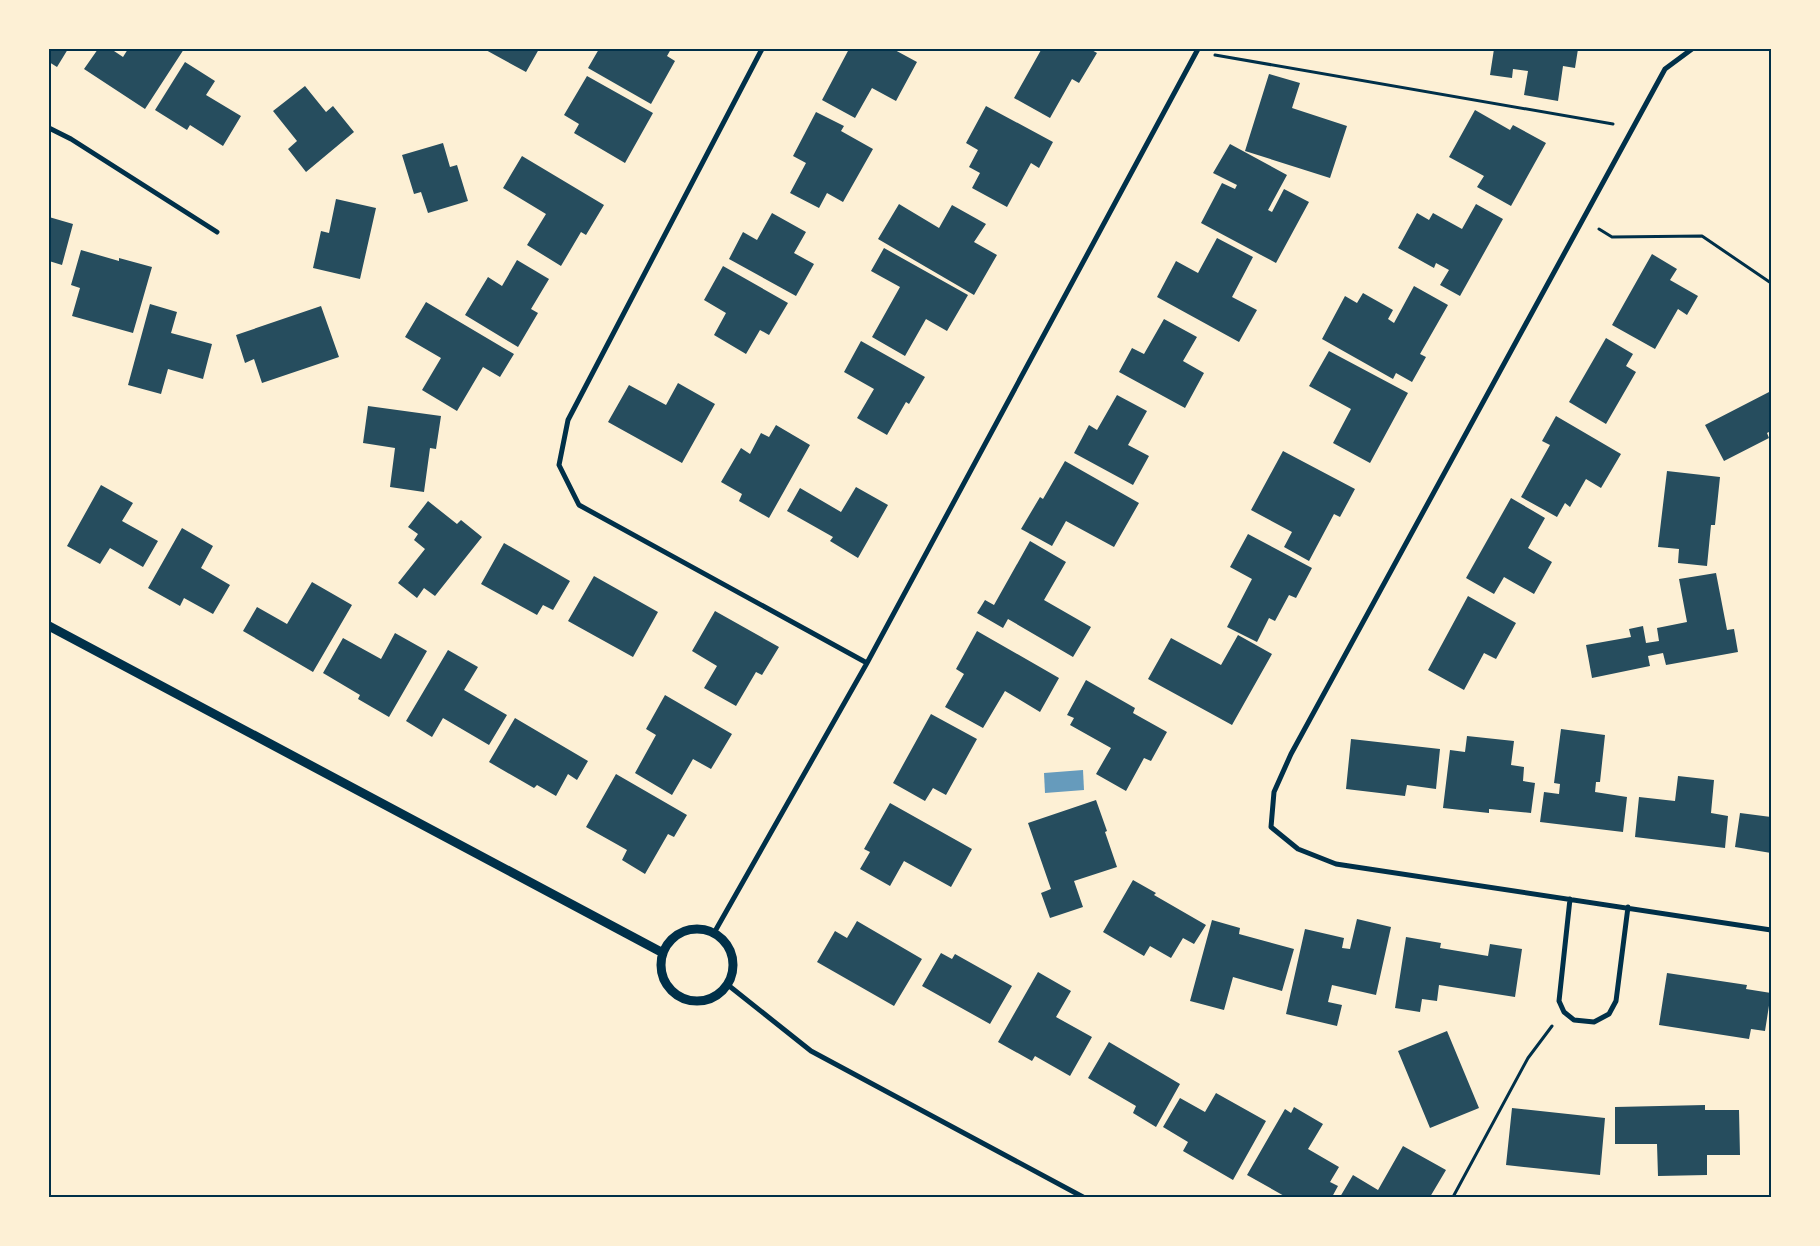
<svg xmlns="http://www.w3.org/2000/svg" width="1820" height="1246" viewBox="0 0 1820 1246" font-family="'Sofia Sans Condensed',sans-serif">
<rect width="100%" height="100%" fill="#fdf0d5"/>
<path fill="#669bbc" d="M1083 770 1084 790 1045 793 1044 773Z"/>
<path fill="#264d5e" d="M49 49H68L57 67 49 62Z
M98 49H111L123 57 128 49H184L145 109 84 69Z
M484 49H539L526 72Z
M599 49H671L667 56 675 61 651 104 588 68Z
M849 49H893L917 62 896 101 872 88 855 118 822 100Z
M1038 49H1090L1097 53 1079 83 1072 79 1050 118 1014 98 1041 50Z
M1494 49H1578L1575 68 1563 66 1558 101 1524 95 1528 71 1513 69 1512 78 1490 75Z
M185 62 215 81 206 95 241 116 223 146 190 125 187 130 155 110Z
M1269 74 1300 83 1292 108 1347 126 1330 178 1245 151Z
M587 76 653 113 625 163 574 133 579 124 564 115Z
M305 86 326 112 333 106 354 132 306 172 288 149 297 141 273 111Z
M986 106 1053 142 1039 168 1031 163 1007 207 972 188 980 173 969 167 978 150 966 143Z
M1475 110 1510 130 1513 125 1546 143 1511 206 1477 187 1484 176 1449 157Z
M816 112 844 126 841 131 873 149 843 202 827 193 819 208 790 193 806 163 793 156Z
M443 143 450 167 457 165 468 201 428 213 421 192 414 194 402 155Z
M1230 144 1287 175 1268 210 1272 212 1284 189 1309 202 1276 263 1201 223 1222 183 1235 189 1237 185 1213 173Z
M522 156 604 205 586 235 581 232 561 266 527 245 546 214 503 188Z
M336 199 376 208 360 279 313 268 321 231 329 233Z
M899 204 939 228 952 205 986 224 974 242 997 255 974 295 878 239Z
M1476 204 1503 219 1460 296 1440 285 1449 270 1436 263 1434 268 1398 248 1417 213 1429 220 1433 213 1462 229Z
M772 213 806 232 794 253 814 264 796 296 729 259 743 232 757 240Z
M49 217 73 224 62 265 49 261Z
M1217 238 1253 257 1232 297 1257 310 1239 342 1157 297 1176 261 1198 273Z
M884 248 968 295 947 331 926 319 905 356 872 337 900 287 871 271Z
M81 250 119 261V258L152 267 133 333 72 316 80 288 71 285Z
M1652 254 1677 269 1670 280 1698 296 1687 315 1678 309 1655 349 1612 325Z
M517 260 549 279 531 309 538 313 518 347 465 315 488 277 502 286Z
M723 266 788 303 769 335 760 330 746 354 714 335 726 313 704 300Z
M1414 286 1448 305 1420 354 1426 357 1412 382 1396 373 1393 379 1322 339 1345 296 1357 303 1363 293 1393 310 1388 319 1394 323Z
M426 302 514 354 500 377 483 367 457 411 422 390 441 358 405 337Z
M150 304 177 312 171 333 212 344 203 379 168 369 161 394 128 385Z
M321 306 339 357 262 383 254 359 245 363 236 335Z
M1164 319 1197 337 1183 361 1204 373 1185 408 1119 372 1132 348 1144 354Z
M1606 338 1633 354 1626 366 1636 372 1606 424 1569 402Z
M861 341 925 377 909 404 906 402 887 435 857 418 874 389 844 372Z
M1329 351 1408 393 1370 463 1333 443 1351 409 1309 386Z
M678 383 715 404 682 463 608 422 629 385 666 405Z
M1771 391V431L1767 433 1769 438 1724 461 1705 425Z
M1117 395 1147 411 1128 445 1149 456 1133 485 1074 453 1089 425 1097 430Z
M368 406 441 416 436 449 430 448 424 492 390 487 395 448 363 443Z
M1556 416 1621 454 1601 488 1586 479 1570 507 1565 503 1557 517 1521 497 1550 445 1542 441Z
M776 425 810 445 769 518 739 501 742 494 721 482 741 448 750 454 761 433 769 437Z
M1283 451 1355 489 1340 517 1334 514 1309 561 1284 547 1292 532 1251 510Z
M1065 461 1139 503 1114 547 1066 521 1052 546 1021 529 1040 497 1043 499Z
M1667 471 1720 477 1715 525H1711L1707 566 1678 563 1679 549 1658 547Z
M101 485 133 503 122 521 158 541 143 567 110 548 100 564 67 546Z
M856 487 888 505 858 558 830 541 833 537 787 511 800 488 841 512Z
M1511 498 1545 518 1528 548 1552 562 1534 594 1504 577 1494 594 1466 578Z
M428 501 457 524 461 520 482 537 435 596 424 588 417 598 398 583 425 549 414 540 418 534 408 527Z
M182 528 213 546 201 568 230 585 213 614 184 598 180 606 148 588Z
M1248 534 1312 568 1296 598 1289 595 1275 621 1269 618 1257 642 1227 627 1252 579 1230 567Z
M1030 541 1066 562 1044 600 1091 627 1073 657 1008 619 1003 628 977 613 985 600 994 605Z
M504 543 570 581 553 610 543 605 537 615 481 584Z
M1716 573 1727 630 1734 629 1738 652 1666 665 1663 653 1648 656 1650 666 1592 678 1586 645 1631 637 1629 629 1643 626 1646 643 1659 641 1657 628 1687 622 1679 579Z
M594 576 658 612 633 657 568 621Z
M312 582 352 605 313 672 243 631 257 607 287 624Z
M1468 596 1516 623 1496 659 1484 653 1464 690 1428 670Z
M715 611 779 647 762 675 756 672 736 706 704 688 717 666 692 651Z
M977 631 1059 678 1040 712 1005 691 983 728 945 707 964 674 956 669Z
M395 633 427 651 389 717 358 699 360 695 323 673 343 638 381 659Z
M1238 635 1272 654 1232 725 1148 679 1171 638 1221 665Z
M448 650 478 667 464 690 507 715 489 745 443 718 432 737 406 721Z
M1086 680 1135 708 1133 713 1167 732 1151 761 1144 758 1126 791 1096 774 1111 748 1070 725 1074 718 1067 715Z
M665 695 732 734 711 769 693 759 672 795 635 773 656 735 646 729Z
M931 714 977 739 946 795 933 788 925 801 893 783Z
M515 718 588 761 577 780 568 774 556 796 537 785 534 788 489 762Z
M1561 729 1605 735 1600 782H1596L1595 792 1627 797 1623 832 1540 822 1544 792 1559 794 1560 784 1554 783Z
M1467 736 1514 741 1511 765 1524 767 1523 781 1535 783 1531 813 1489 809V813L1443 808 1450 750 1465 752Z
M1351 739 1440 749 1436 789 1407 785 1405 796 1346 789Z
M616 774 687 815 674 837 668 834 645 874 622 860 627 850 586 827Z
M1678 776 1714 780 1711 813 1728 816 1725 848 1635 837 1639 797 1675 801Z
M1096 800 1107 831 1105 832 1117 867 1074 881 1083 907 1050 918 1041 893 1051 889 1028 823Z
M890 803 972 849 951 887 904 861 890 886 860 869 870 852 864 849Z
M1740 813 1771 817V853L1735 847Z
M1133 880 1156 893 1154 895 1206 925 1194 944 1183 938 1171 958 1150 946 1144 956 1103 932Z
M1357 919 1391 927 1376 995 1332 985 1328 1002 1342 1005 1337 1026 1286 1014 1305 929 1344 938 1342 948 1350 949Z
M1212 920 1240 928 1239 934 1294 949 1282 991 1233 977 1224 1010 1190 1001Z
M857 921 922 959 894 1006 817 962 835 931 847 938Z
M1406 937 1441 943 1440 948 1488 956 1490 944 1522 949 1515 997 1439 985 1437 1001 1422 999 1420 1012 1395 1008Z
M941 953 952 959 955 954 1012 986 990 1024 922 986Z
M1038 972 1071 991 1056 1017 1092 1037 1070 1076 1035 1056 1032 1061 998 1042Z
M1667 973 1747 985 1746 989 1771 993 1765 1031 1751 1029 1749 1039 1659 1025Z
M1447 1031 1479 1108 1430 1128 1398 1051Z
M1109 1042 1180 1084 1156 1127 1133 1113 1136 1106 1088 1078Z
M1216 1093 1266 1121 1233 1180 1183 1151 1188 1142 1163 1127 1180 1098 1205 1112Z
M1705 1105V1110H1739L1740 1155H1707V1175L1658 1176 1657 1144H1615V1107Z
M1294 1107 1323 1124 1308 1149 1339 1167 1330 1182 1338 1186 1332 1197H1286L1247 1175 1285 1109 1291 1113Z
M1512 1108 1605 1118 1600 1175 1506 1165Z
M1403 1146 1446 1170 1430 1197H1340L1353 1175 1378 1190Z"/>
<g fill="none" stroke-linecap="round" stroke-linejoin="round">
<path stroke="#003049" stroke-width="3" d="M1215 55 1613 124
M1599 229 1612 237 1702 236 1771 283
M1453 1197 1528 1058 1552 1026"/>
<path stroke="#003049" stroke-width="5" d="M762 49 568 420 559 465 579 505 867 663
M1692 49 1665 69 1291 754 1274 792 1271 827 1298 849 1336 864 1771 930
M49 128 71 139 217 232
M1570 899 1559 1001 1564 1012 1574 1020 1594 1022 1609 1014 1616 1001 1628 907
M714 933 867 663 1198 49
M728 985 811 1051 1083 1197"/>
<path stroke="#003049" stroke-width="9" d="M49 626 663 953
M661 965a36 36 0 1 1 72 0a36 36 0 1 1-72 0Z"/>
</g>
<rect width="1820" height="1246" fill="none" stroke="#fdf0d5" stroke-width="100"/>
<rect x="50" y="50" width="1720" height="1146" fill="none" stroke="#003049" stroke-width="2"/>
</svg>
